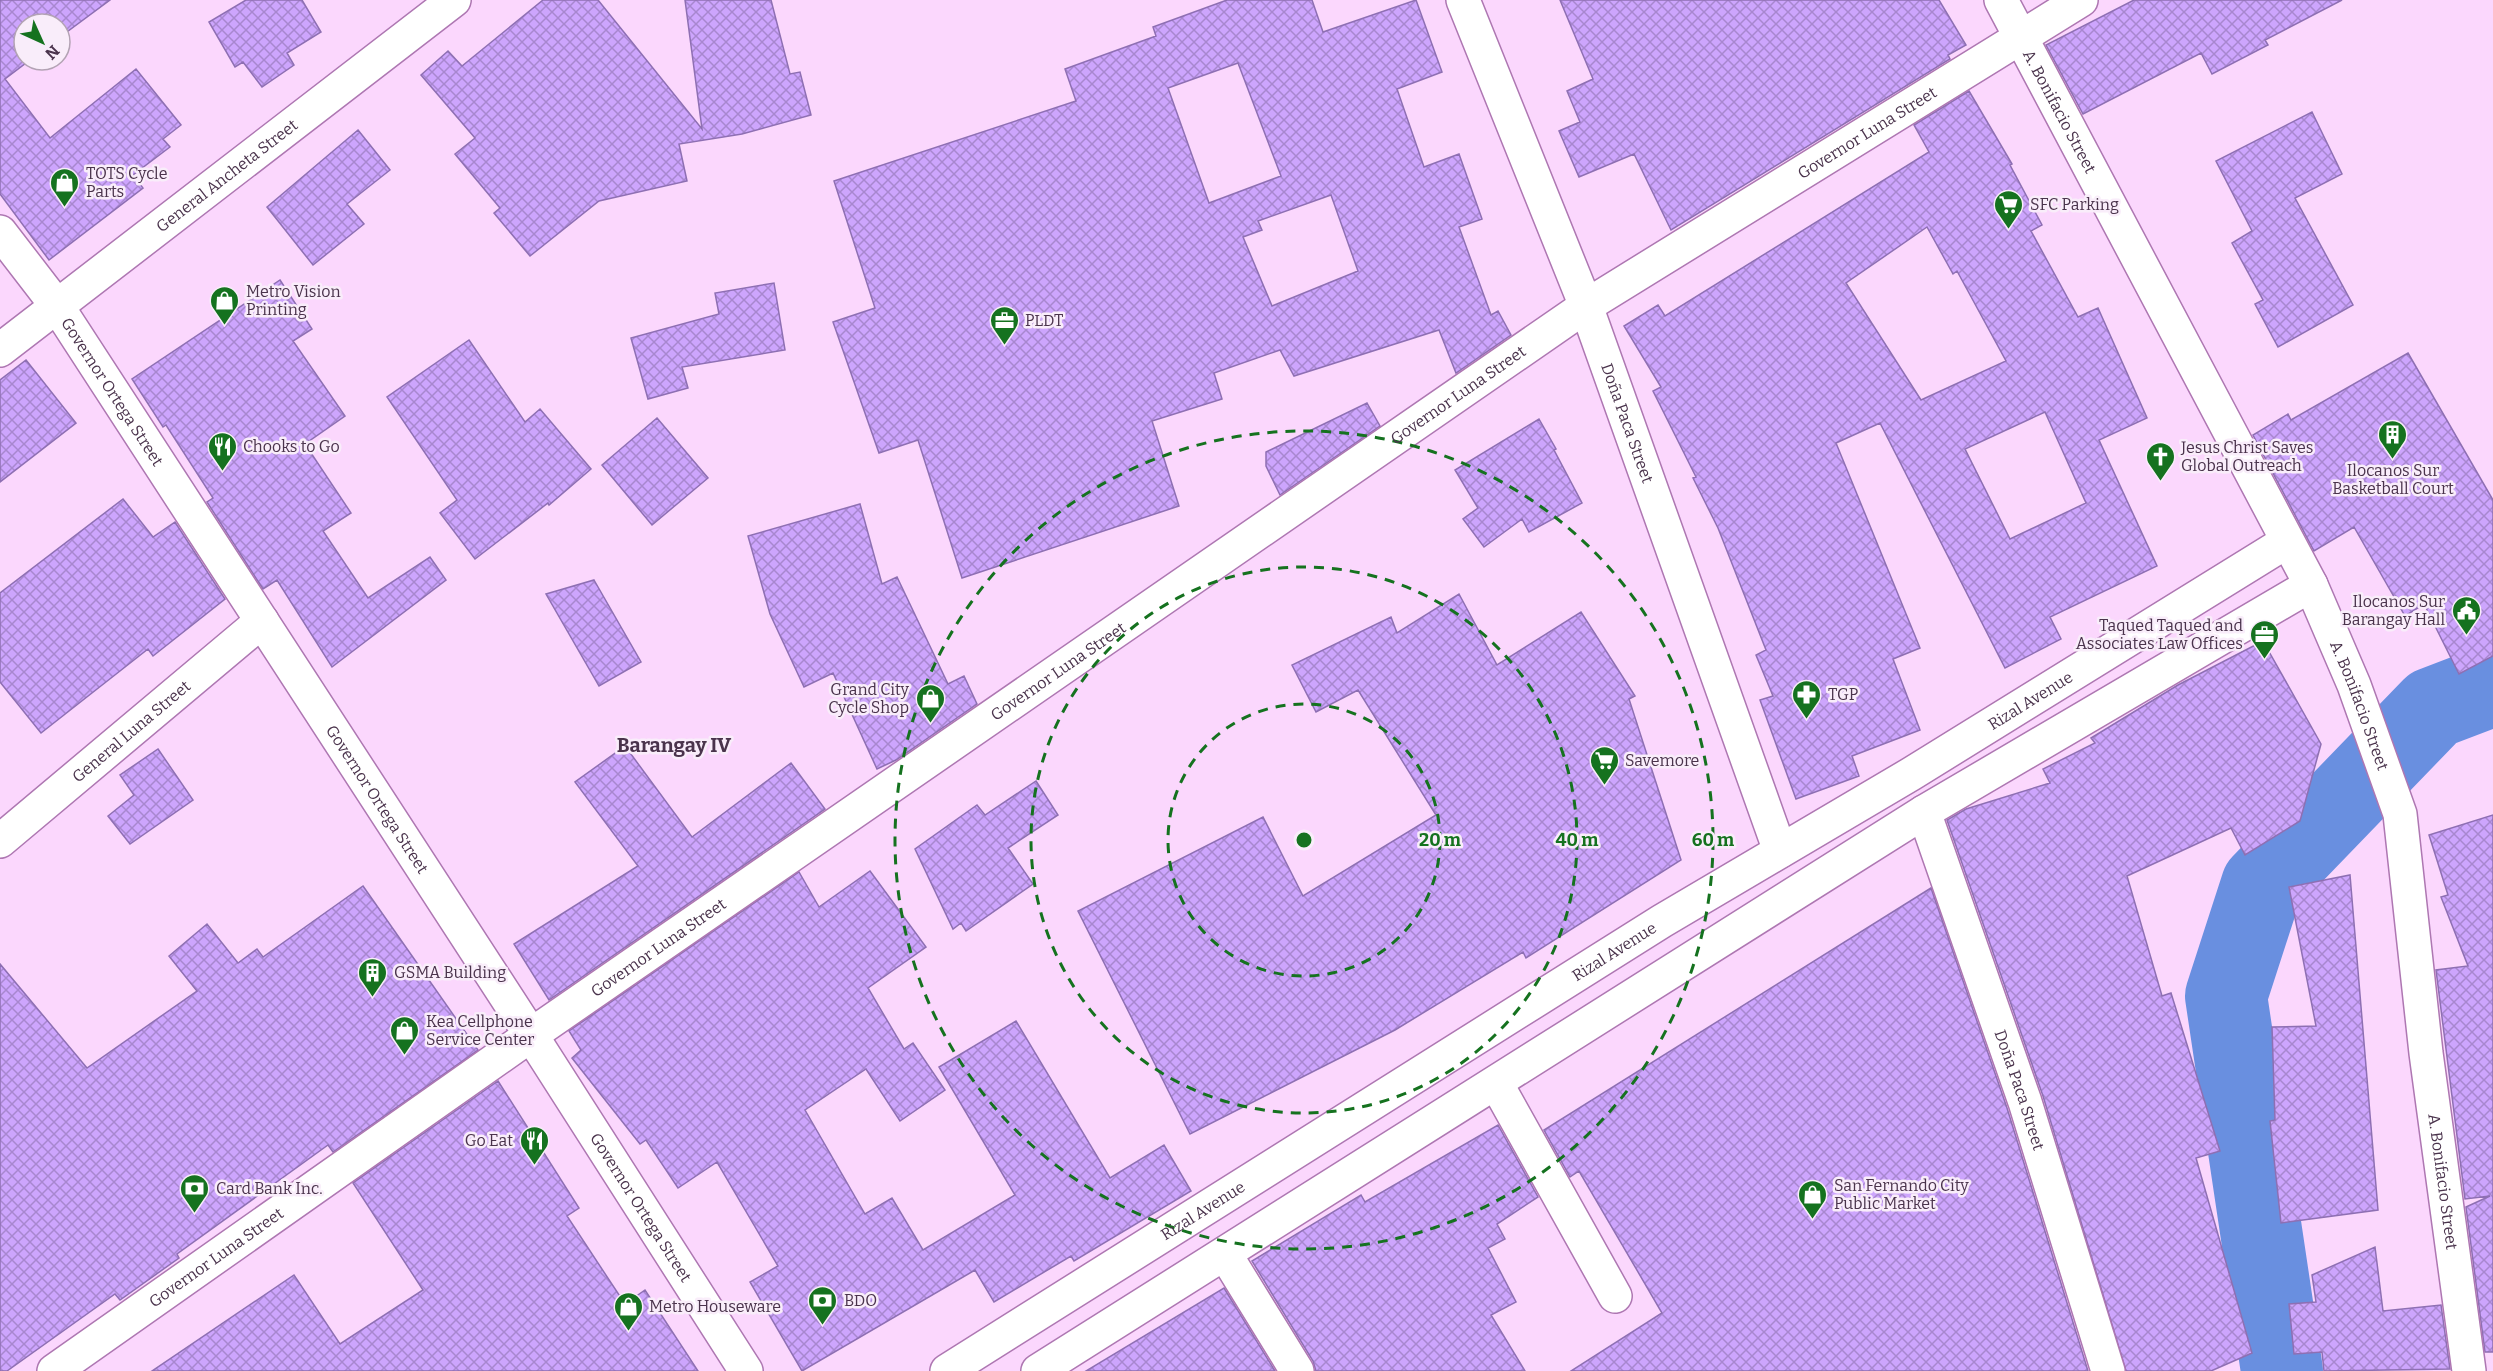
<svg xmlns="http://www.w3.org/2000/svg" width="2493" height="1371" viewBox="0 0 2493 1371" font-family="Bitter,serif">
<defs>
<pattern id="building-cross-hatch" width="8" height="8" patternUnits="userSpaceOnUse" patternTransform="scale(1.5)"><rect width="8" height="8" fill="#cda5fd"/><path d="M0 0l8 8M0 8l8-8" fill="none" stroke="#a887cf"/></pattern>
</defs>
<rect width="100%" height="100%" fill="#fbd7fd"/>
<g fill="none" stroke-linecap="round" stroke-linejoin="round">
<path stroke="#698fe0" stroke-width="82" d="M2282 1371 2226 996 2262 885 2433 708 2493 685"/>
</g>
<path fill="url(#building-cross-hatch)" stroke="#8e6fb3" stroke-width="1.5" fill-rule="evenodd" d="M0 0H110L60 37V24H24V60H30L5 79 50 138 136 69 181 125 163 139 170 147 133 175 143 188 49 260 0 194Z
M246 0H302L321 32 287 53 294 65 262 87 243 62 235 67 209 22Z
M543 0H598L702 129 685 0H771L790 74 800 72 811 115 742 134 679 144 687 181 599 201 530 256 494 213 500 208 455 154 475 138 421 75 448 51 462 66Z
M1227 0H1312L1323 32 1416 0 1442 72 1397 89 1424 167 1459 154 1482 219 1459 227 1491 315 1498 311 1511 335 1456 373 1439 330 1294 376 1280 350 1214 373 1222 399 1152 421 1179 506 962 578 918 440 879 453 833 322 875 308 834 181 1076 101 1065 69 1156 36 1153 27ZM1238 63 1281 176 1209 203 1168 88ZM1331 195 1358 271 1272 306 1243 237 1262 230 1258 221Z
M1560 0H1939L1966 45 1948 55 1950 59 1671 230 1634 154 1579 177 1559 131 1580 122 1567 91 1593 79Z
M2134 0H2342L2265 40 2268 45 2212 74 2201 53 2083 114 2046 45Z
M1969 91 2012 164 2010 165 2042 225 2031 231 2078 317 2098 308 2147 418 2099 440 2157 566 2050 617 2061 639 2005 668 1880 423 1836 443 1920 648 1893 659 1920 730 1852 756 1859 776 1796 799 1760 700 1773 696 1756 655 1766 650 1718 528 1693 478 1696 477 1653 391 1661 387 1624 326 1658 305 1665 316 1929 152 1914 125ZM1927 227 1953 274 1957 271 2006 361 1921 400 1846 283ZM2045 412 2086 503 2010 539 1965 449Z
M2312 112 2342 174 2295 198 2353 305 2278 347 2255 304 2263 300 2232 243 2252 231 2216 161Z
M358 130 390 170 347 204 364 224 313 265 267 207Z
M280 280 312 329 293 341 345 416 305 444 351 513 323 531 368 598 430 557 446 580 332 667 277 580 263 589 207 502 213 498 166 425 163 427 132 379Z
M774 283 785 350 682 367 688 388 648 399 631 338 719 314 715 293Z
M469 340 525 422 540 409 591 469 549 505 548 503 475 559 440 513 457 500 387 397Z
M2408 353 2493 500V656L2459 674 2424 604 2405 616 2354 527 2314 551 2253 435 2288 414 2291 420Z
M26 360 76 423 0 482V380Z
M1367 403 1380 426 1280 495 1266 466V452Z
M657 418 708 478 652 525 602 465Z
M1539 419 1556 449 1554 450 1582 503 1529 532 1522 519 1484 547 1463 519 1478 508 1455 470Z
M123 499 153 537 175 522 225 599 153 656 148 649 41 733 0 682V593Z
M860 504 882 584 897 577 948 684 964 676 977 704 896 760 877 769 833 673 804 687 770 614 748 536Z
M594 580 641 662 599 686 546 594Z
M1459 594 1497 665 1581 612 1635 696 1629 699 1681 860 1526 958 1523 952 1395 1030 1190 1134 1078 911 1263 817 1303 896 1436 815 1358 690 1316 712 1292 665 1391 617 1397 633Z
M2263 641 2321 744 2300 821 2245 855 2231 828 2127 876 2162 996 2171 993 2220 1151 2196 1158 2252 1353 2211 1371H2126L2043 1096 1947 820 1966 809 2050 783 2043 769 2095 743 2091 738 2178 685Z
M625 746 692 837 791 763 825 809 549 1000 514 944 638 866 575 782Z
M158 749 193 800 130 844 108 816 134 795 120 775Z
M1036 781 1058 815 1008 848 1033 884 966 931 961 923 953 929 915 849 977 805 985 815Z
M2493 815V1352H2485L2466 1207 2490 1196 2465 1199 2436 970 2468 966 2441 897 2448 895 2429 835Z
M870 871 926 947 868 988 904 1049 913 1043 945 1090 900 1121 866 1069 805 1110 865 1214 892 1198 923 1250 1015 1195 939 1067 1016 1021 1110 1178 1164 1145 1191 1191 1074 1261 1071 1256 994 1302 975 1270 802 1371 750 1282 778 1266 717 1162 678 1188 646 1140 640 1144 572 1058 581 1050 569 1031 799 872 819 907Z
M2350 875 2378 1210 2281 1223 2270 1121 2275 1120 2272 1027 2316 1026 2289 887Z
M363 886 478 1050 333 1152 328 1145 177 1254 179 1258 120 1300 115 1294 7 1371H0V964L87 1068 197 991 169 956 207 924 238 963 257 949 263 957Z
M1931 888 2007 1108 2088 1371H1571L1662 1313 1579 1171 1570 1177 1544 1130Z
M498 1081 579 1208 567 1216 625 1304 645 1290 698 1371H152L294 1275 340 1344 423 1290 353 1183Z
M1498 1125 1538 1197 1497 1224 1505 1239 1488 1248 1516 1302 1491 1315 1525 1371H1316L1313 1361 1252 1261 1361 1195 1365 1202Z
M2375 1247 2383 1311 2441 1305 2450 1369 2324 1371 2322 1352 2294 1354 2289 1304 2316 1302 2312 1275Z
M1224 1288 1275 1371H1086Z"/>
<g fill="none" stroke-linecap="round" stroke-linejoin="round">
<defs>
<g id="minor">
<path id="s1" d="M1463 0 1586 306 1780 851"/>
<path id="s2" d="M2001 0 2311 585 2354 685 2400 814 2426 1053 2469 1371"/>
<path d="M0 232 57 306"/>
<path id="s3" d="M1924 812 2025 1102 2108 1371"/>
<path id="s4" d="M0 841 262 621"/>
<path d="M1496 1083 1615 1296"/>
<path d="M1225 1254 1297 1371"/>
<path id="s5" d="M54 1371 531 1035 1586 306 2081 0"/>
<path id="s6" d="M947 1371 1662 921 1911 774 2286 542"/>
<path d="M1038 1371 1924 812 2311 585"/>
</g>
<g id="major">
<path id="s7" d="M57 306 531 1035 746 1371"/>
<path id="s8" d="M0 350 454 0"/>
</g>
</defs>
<use href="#minor" stroke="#ae77b2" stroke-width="36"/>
<use href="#major" stroke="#ae77b2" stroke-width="36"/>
<use href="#minor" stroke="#fff" stroke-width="33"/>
<use href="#major" stroke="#fff" stroke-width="33"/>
</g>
<g fill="none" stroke="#15721f" stroke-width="3" stroke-dasharray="10 8">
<circle cx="1304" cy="840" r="136"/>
<circle cx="1304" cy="840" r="273"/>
<circle cx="1304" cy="840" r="409"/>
</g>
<defs>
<symbol id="shop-pin" viewBox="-11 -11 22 30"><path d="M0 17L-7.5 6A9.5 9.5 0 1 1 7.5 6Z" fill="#15721f" stroke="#f9edfa"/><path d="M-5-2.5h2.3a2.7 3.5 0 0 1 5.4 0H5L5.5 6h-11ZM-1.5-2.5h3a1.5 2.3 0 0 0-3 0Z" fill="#fff"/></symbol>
<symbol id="supermarket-pin" viewBox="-11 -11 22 30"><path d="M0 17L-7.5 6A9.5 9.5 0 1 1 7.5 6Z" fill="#15721f" stroke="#f9edfa"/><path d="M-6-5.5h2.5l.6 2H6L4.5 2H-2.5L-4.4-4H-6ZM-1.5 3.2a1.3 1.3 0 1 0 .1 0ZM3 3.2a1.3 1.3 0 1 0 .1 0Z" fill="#fff"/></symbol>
<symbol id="office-pin" viewBox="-11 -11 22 30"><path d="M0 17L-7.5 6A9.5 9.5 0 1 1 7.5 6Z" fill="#15721f" stroke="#f9edfa"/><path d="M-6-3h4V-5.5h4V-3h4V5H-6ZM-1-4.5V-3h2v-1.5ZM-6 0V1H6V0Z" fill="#fff"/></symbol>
<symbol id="building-pin" viewBox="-11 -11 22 30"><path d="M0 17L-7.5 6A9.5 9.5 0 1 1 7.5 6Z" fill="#15721f" stroke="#f9edfa"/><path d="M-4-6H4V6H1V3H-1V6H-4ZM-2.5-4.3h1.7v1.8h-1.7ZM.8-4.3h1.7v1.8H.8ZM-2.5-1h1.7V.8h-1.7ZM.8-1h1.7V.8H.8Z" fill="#fff"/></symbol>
<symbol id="restaurant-pin" viewBox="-11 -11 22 30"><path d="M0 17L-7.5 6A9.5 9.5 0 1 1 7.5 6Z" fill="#15721f" stroke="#f9edfa"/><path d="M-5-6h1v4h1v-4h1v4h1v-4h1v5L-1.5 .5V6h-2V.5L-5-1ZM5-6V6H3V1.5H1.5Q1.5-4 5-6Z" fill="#fff"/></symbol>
<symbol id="church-pin" viewBox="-11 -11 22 30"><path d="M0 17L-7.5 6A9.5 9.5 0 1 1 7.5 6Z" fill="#15721f" stroke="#f9edfa"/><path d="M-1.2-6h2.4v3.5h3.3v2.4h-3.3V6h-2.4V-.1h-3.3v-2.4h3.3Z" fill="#fff"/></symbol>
<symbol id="civic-pin" viewBox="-11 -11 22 30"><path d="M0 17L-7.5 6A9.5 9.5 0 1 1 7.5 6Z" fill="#15721f" stroke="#f9edfa"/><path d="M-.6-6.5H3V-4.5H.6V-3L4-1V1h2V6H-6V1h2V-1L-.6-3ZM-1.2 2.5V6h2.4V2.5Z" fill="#fff"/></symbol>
<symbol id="pharmacy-pin" viewBox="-11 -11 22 30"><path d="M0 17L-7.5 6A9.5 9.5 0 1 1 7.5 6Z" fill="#15721f" stroke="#f9edfa"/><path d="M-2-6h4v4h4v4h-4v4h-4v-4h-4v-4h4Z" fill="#fff"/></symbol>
<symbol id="bank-pin" viewBox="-11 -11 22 30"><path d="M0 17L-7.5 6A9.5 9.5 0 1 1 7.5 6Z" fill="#15721f" stroke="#f9edfa"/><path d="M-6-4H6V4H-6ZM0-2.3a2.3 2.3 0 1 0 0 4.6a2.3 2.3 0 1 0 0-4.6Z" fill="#fff"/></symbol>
</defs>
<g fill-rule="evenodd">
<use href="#shop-pin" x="48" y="166" width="33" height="45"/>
<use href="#supermarket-pin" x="1992" y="188" width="33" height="45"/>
<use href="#shop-pin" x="208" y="284" width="33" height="45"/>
<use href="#office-pin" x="988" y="304" width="33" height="45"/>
<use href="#building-pin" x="2376" y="418" width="33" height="45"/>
<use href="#restaurant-pin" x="206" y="430" width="33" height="45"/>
<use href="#church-pin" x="2144" y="440" width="33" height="45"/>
<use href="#civic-pin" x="2450" y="594" width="33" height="45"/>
<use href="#office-pin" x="2248" y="618" width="33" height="45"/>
<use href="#pharmacy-pin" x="1790" y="678" width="33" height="45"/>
<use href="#shop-pin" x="914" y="682" width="33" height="45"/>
<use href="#supermarket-pin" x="1588" y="744" width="33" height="45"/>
<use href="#building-pin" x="356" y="956" width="33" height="45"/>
<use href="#shop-pin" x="388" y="1014" width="33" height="45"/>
<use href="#restaurant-pin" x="518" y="1124" width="33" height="45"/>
<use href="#bank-pin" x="178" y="1172" width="33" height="45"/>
<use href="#shop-pin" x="1796" y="1178" width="33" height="45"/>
<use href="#bank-pin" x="806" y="1284" width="33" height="45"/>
<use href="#shop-pin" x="612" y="1290" width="33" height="45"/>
</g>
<g text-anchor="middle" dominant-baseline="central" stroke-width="5" stroke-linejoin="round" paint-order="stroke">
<g font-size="16" fill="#4a334c" stroke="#f9edfa">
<text stroke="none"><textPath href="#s2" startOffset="126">A. Bonifacio Street</textPath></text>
<text stroke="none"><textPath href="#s5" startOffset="2196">Governor Luna Street</textPath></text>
<text stroke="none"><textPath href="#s8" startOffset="286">General Ancheta Street</textPath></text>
<text stroke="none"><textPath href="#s7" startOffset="102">Governor Ortega Street</textPath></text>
<text stroke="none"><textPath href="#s5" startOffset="1710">Governor Luna Street</textPath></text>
<text stroke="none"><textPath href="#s1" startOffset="454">Doña Paca Street</textPath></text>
<text stroke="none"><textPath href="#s5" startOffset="1224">Governor Luna Street</textPath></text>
<text stroke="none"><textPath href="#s6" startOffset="1274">Rizal Avenue</textPath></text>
<text stroke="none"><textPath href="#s2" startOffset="792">A. Bonifacio Street</textPath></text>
<text stroke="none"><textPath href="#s4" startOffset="171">General Luna Street</textPath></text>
<text stroke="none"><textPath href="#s7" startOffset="588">Governor Ortega Street</textPath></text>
<text stroke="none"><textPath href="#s5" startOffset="738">Governor Luna Street</textPath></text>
<text stroke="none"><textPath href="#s6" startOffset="788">Rizal Avenue</textPath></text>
<text stroke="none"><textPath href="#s3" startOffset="294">Doña Paca Street</textPath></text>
<text stroke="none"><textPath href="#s2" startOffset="1278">A. Bonifacio Street</textPath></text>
<text stroke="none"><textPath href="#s7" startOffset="1074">Governor Ortega Street</textPath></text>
<text stroke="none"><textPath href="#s6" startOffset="302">Rizal Avenue</textPath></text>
<text stroke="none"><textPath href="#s5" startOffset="198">Governor Luna Street</textPath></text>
</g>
<g font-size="16" fill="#4a334c" stroke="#f9edfa" text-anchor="start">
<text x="86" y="173">TOTS Cycle<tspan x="86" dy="18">Parts</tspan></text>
<text x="2030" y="204">SFC Parking</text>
<text x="246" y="291">Metro Vision<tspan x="246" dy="18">Printing</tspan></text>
<text x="1025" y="320">PLDT</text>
<text x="243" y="446">Chooks to Go</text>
<text x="2181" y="447">Jesus Christ Saves<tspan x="2181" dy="18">Global Outreach</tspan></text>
<text x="2393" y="470" text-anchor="middle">Ilocanos Sur<tspan x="2393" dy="18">Basketball Court</tspan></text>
<text x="2445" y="601" text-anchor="end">Ilocanos Sur<tspan x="2445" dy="18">Barangay Hall</tspan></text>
<text x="2243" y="625" text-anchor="end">Taqued Taqued and<tspan x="2243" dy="18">Associates Law Offices</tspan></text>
<text x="909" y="689" text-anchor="end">Grand City<tspan x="909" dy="18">Cycle Shop</tspan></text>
<text x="1828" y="694">TGP</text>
<text x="1625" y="760">Savemore</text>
<text x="394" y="972">GSMA Building</text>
<text x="426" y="1021">Kea Cellphone<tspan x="426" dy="18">Service Center</tspan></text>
<text x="513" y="1140" text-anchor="end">Go Eat</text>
<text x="1834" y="1185">San Fernando City<tspan x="1834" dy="18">Public Market</tspan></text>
<text x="216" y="1188">Card Bank Inc.</text>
<text x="844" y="1300">BDO</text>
<text x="649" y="1306">Metro Houseware</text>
</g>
<g font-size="20" font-weight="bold" fill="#4a334c" stroke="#f9edfa">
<text x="674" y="745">Barangay IV</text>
</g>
</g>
<circle cx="1304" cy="840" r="9" fill="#15721f" stroke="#f9edfa" stroke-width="3"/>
<g font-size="18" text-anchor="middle" font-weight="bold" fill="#15721f" stroke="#f9edfa" stroke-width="5" stroke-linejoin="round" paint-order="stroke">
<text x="1440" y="846">20 m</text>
<text x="1577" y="846">40 m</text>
<text x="1713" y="846">60 m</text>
</g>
<g transform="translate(42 42) rotate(135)"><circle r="28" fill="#f9edfa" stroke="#b3a3b4" stroke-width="1.5"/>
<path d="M0-4.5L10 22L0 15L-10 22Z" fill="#15721f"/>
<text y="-9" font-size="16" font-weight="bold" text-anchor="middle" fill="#4a334c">N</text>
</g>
</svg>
